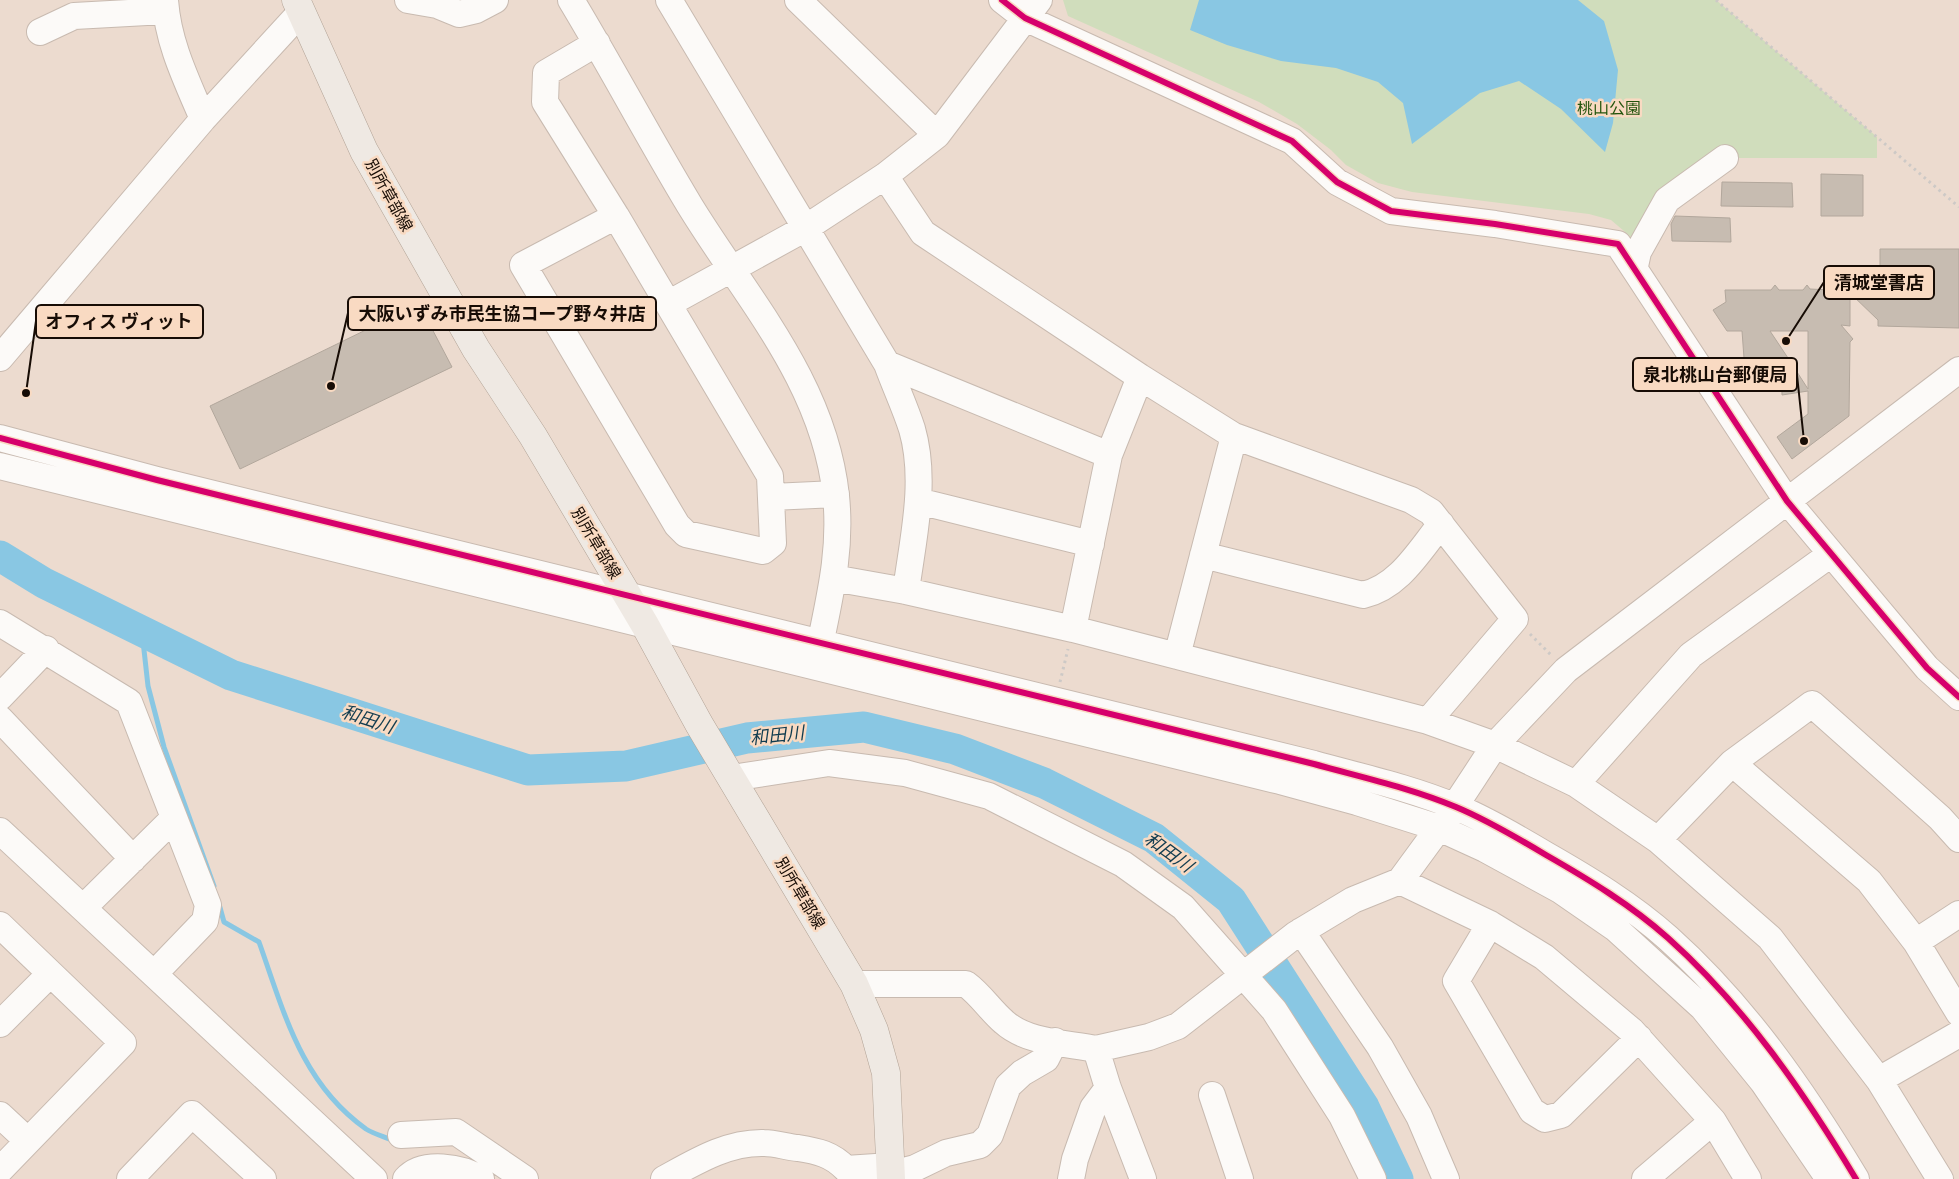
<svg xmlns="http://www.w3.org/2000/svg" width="1959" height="1179" viewBox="0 0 1959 1179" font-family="Poppins,'Noto Sans JP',sans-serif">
<rect width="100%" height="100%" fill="#ecdbcf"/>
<path fill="#d0ddbc" d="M1063 0H1716L1877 137V158H1725L1631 237 1611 220 1589 214 1412 192 1378 183 1346 165 1331 150 1297 124 1259 102 1068 16Z"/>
<path fill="#89c7e3" d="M1199 0H1578L1604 21 1618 70 1613 123 1605 152 1561 109 1519 81 1480 93 1412 144 1403 103 1378 82 1336 68 1281 61 1227 45 1190 30Z"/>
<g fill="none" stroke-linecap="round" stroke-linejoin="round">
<path stroke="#89c7e3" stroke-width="5" d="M142 632 148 686 164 747 214 886
M219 904 224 922 259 942C284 1012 301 1083 366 1129 374 1134 385 1137 394 1141"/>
<path stroke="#89c7e3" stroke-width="31" d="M0 556 44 583 231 675 528 770 626 766 747 738 864 727 955 749 1044 783 1154 838 1231 900 1364 1107 1398 1179"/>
</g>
<path fill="#c7bcb1" stroke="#b2a79c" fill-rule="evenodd" d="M1821 174 1863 175V216H1821Z
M1722 182 1792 183 1793 207 1721 206Z
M1675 216 1730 218 1731 242 1672 241 1671 224Z
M1880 249H1959V328L1878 326V320L1850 293V326L1841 325 1853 339 1850 342 1849 416 1792 459 1777 437 1808 414V391L1782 395 1781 358H1744L1742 331H1727L1713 310 1726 302 1725 290H1771L1775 285 1779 290H1803L1807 285 1810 289 1831 290 1834 286 1838 290H1847L1844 287 1868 289 1880 277ZM1770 331H1808V389L1788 358Z
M419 304 452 367 240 469 210 406Z"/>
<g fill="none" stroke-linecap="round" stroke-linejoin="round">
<defs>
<path id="minor" d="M165 0C168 43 186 79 203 119
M408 0 437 5 459 14 476 10 495 0
M571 0C612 68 649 138 690 206 747 299 824 382 836 496 842 554 828 603 817 660
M669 0 887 364C895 386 905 407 912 429 927 481 913 538 906 591
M798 0 937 135
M1002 0 1025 18 1292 141 1337 182 1391 211 1495 224 1618 244 1787 501 1927 668 1959 697
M40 32 74 16 165 11
M597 43 546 73 545 102 616 216 770 476 773 543 763 551 686 534 677 525 523 265 616 216
M885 176 923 233 1140 377 1234 436 1411 500 1431 512 1515 619 1428 721
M1635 266 1638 252 1667 200 1725 158
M668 304 804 229 885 176 937 135 1039 0
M0 358 203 119 301 12
M887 364 1109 455
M0 438 157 480 1314 764C1361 777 1411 788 1456 807 1487 820 1516 837 1546 855 1588 879 1631 905 1668 938 1745 1007 1803 1091 1856 1179
M0 466 1280 781 1357 802 1439 828 1485 849 1560 890 1615 928 1703 1008 1763 1082 1829 1179
M772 497 836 494
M918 501 1091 544
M1203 555 1363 595C1399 587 1419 551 1441 524
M833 578 906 591 1073 629 1428 721 1495 745 1576 784 1658 840 1770 938 1879 1080 1940 1179
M0 623 129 702 208 905 205 921 154 974
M1073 629 1109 455 1140 377
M1177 656 1234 436
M0 697 46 649
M0 719 133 859
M1732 763 1869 881 1916 942 1959 1013
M732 778 829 763 905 773 989 796 1123 864 1183 907 1274 1010 1342 1116 1373 1179
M1576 784 1691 655 1831 554
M0 831 374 1179
M1658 840 1732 763 1812 704 1940 818 1959 839
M1400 881 1490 924 1544 957 1632 1031 1713 1121 1748 1179
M83 908 174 818
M1490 924 1456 981 1532 1111 1545 1119 1561 1115 1639 1038
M0 925 123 1043 0 1170
M1301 931 1380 1047 1419 1116 1446 1179
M1916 942 1959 914
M854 984H966C981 995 990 1010 1004 1022 1027 1043 1067 1043 1096 1049
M0 1024 50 974
M1879 1080 1959 1034
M1212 1095 1240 1179
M0 1115 28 1141
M401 1135 456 1132 525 1179
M891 1174 915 1168 946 1153 980 1145 990 1135 1008 1086 1022 1073 1046 1059 1055 1041
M130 1179 192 1114 263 1179
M406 1179C423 1160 462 1167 481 1179
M664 1179C695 1162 727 1142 764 1143 775 1143 787 1147 798 1148 817 1151 832 1154 846 1169L891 1166
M1071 1179 1075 1159 1093 1108 1108 1088
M1143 1179 1108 1088 1096 1049 1149 1037 1178 1026 1295 935 1353 900 1400 881 1455 806 1495 745 1566 670 1959 370
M1645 1179 1713 1121"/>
<path id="major" d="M296 0 364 151 476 349 533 436 645 625 699 724 854 984 874 1030 886 1073 891 1179"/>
</defs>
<use href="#minor" stroke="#c8bab0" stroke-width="28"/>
<use href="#major" stroke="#b2a396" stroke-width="29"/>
<path stroke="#cdc9c6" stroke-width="3" stroke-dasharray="2.5 4" stroke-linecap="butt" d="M1716 0 1959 207
M1530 634 1552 656
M1060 682 1068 649"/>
<use href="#minor" stroke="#fcfaf8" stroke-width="26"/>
<use href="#major" stroke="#efe9e3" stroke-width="28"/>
<defs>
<path id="cycleway" d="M1002 0 1025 18 1292 141 1337 182 1391 211 1495 224 1618 244 1787 501 1927 668 1959 697
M0 438 157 480 1314 764C1361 777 1411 788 1456 807 1487 820 1516 837 1546 855 1588 879 1631 905 1668 938 1745 1007 1803 1091 1856 1179"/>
</defs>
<use href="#cycleway" stroke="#f9dac2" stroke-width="9"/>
<use href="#cycleway" stroke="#d6006c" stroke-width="6"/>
</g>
<g text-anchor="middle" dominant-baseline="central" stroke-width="5" stroke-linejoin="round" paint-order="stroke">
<g font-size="16" fill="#24550e" stroke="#f9dac2">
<text x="1609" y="108">桃山公園</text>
</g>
<g font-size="16" fill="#170c05" stroke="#f9dac2">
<text transform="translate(389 195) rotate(61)">別所草部線</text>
<text transform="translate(596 543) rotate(59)">別所草部線</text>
<text transform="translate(800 893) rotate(59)">別所草部線</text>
</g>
<g font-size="18" font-style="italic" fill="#113c4f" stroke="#f9dac2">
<text transform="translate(368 719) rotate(18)">和田川</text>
<text transform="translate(777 735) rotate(-6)">和田川</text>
<text transform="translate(1169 852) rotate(36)">和田川</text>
</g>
</g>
<path fill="none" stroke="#170c05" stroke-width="2" d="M1786 341L1824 282M331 386L348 313M26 393L36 321M1804 441L1797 375"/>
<g fill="#170c05" stroke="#f9dac2" stroke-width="2">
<circle cx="1786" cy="341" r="5"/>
<circle cx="331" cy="386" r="5"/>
<circle cx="26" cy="393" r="5"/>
<circle cx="1804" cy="441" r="5"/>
</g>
<g fill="#f9dac2" stroke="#170c05" stroke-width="2">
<rect x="1824" y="266" width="110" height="33" rx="5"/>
<rect x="348" y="297" width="308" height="33" rx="5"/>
<rect x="36" y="305" width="167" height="33" rx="5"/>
<rect x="1633" y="358" width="164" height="33" rx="5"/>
</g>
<g font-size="18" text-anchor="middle" font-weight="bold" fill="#170c05">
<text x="1879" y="289">清城堂書店</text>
<text x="502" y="320">大阪いずみ市民生協コープ野々井店</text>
<text x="119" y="328">オフィス ヴィット</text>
<text x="1715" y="381">泉北桃山台郵便局</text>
</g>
</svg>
